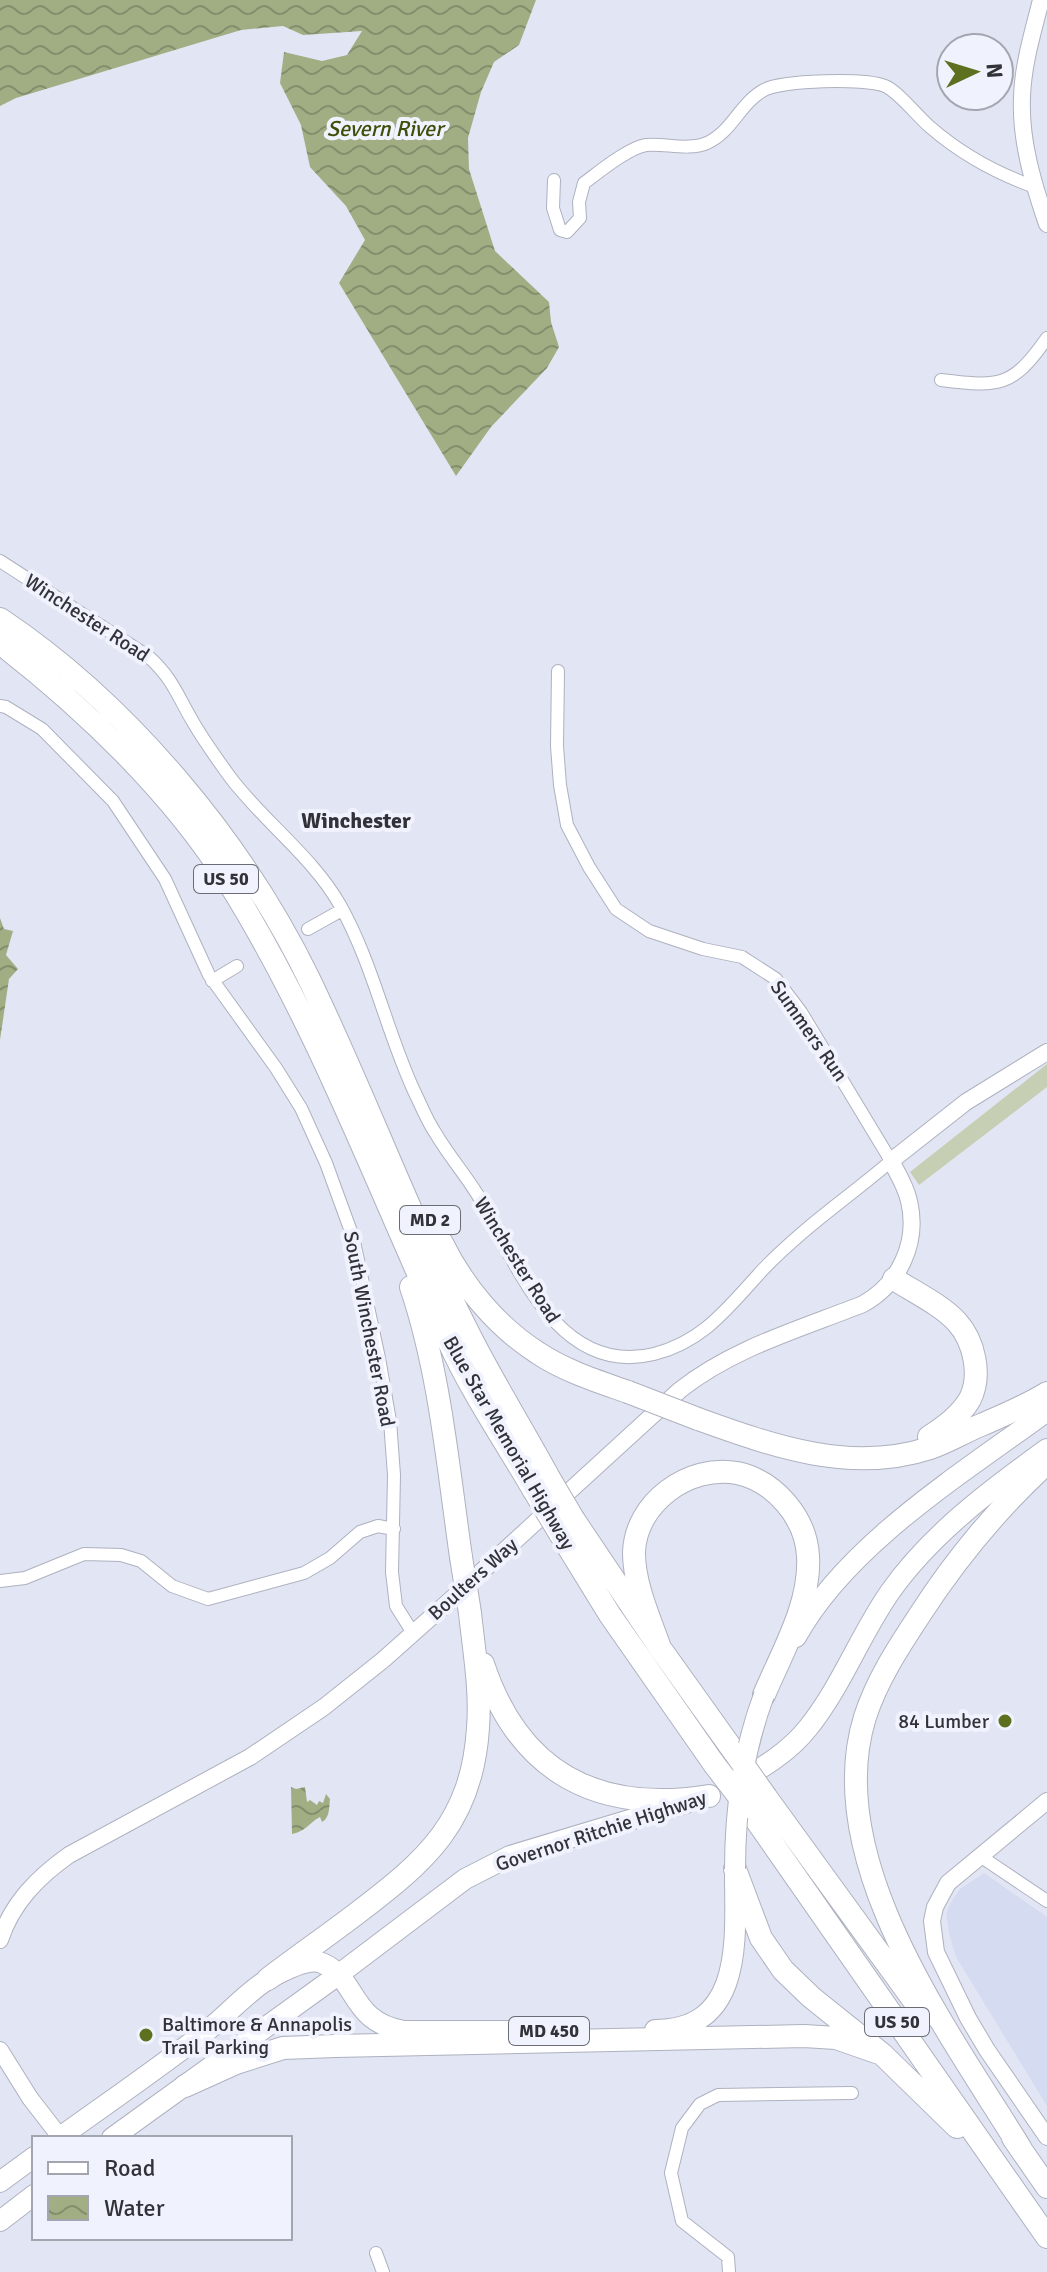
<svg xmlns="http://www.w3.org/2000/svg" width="1047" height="2272" viewBox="0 0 1047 2272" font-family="Signika,sans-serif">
<defs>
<pattern id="water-waves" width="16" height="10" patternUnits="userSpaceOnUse" patternTransform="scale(2)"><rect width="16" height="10" fill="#a1ae84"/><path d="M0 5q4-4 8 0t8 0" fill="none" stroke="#848e6d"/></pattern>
</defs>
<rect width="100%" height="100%" fill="#e2e6f4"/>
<path fill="#d5dbf0" d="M984 1873 1047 1917V2106L956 1957 949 1933 946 1914 951 1902 960 1889Z"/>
<path fill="#c6ceb4" d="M1047 1064V1087L919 1185 910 1172Z"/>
<path fill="url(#water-waves)" d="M0 0H536L519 45 494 62 481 92 468 138 469 169 495 251 549 302 551 322 559 347 547 368 491 427 456 476 339 283 365 240 346 206 310 167 301 125 280 83 284 52 322 61 347 55 362 31 303 35 283 26 241 30 16 98 0 106Z
M0 918 4 929 13 931 6 955 18 969 9 979 0 1040Z
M291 1787 296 1789 305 1787 307 1802 310 1800 317 1805 319 1801 323 1803 326 1794 330 1799C329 1807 330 1818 322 1822L320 1817C309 1823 306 1831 292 1834Z"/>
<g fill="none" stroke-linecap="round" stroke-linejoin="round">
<defs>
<path id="minor" d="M554 180 553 208 560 230 567 232 580 218 579 202 584 183C599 172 628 148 646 145 665 143 688 151 707 143 732 132 740 103 764 90 782 80 865 78 885 86 899 92 917 116 930 127 960 153 998 174 1035 187
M941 380C999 387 1012 388 1047 338
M0 561 149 657C173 679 177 695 193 722 204 741 217 759 230 777 263 821 313 857 340 905 373 964 386 1030 414 1091 421 1105 427 1121 436 1134 450 1158 470 1180 483 1204 518 1270 561 1377 654 1354 702 1342 727 1309 758 1275 771 1260 787 1246 802 1233 831 1208 862 1186 891 1161L801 1012 776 979 742 957 703 949 649 931 616 909 589 867 567 825 560 785 557 746 558 671
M0 706 6 707 42 729 113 801 165 879 209 975 276 1068 301 1108 326 1163 353 1237 379 1358 390 1421 394 1475 392 1572 396 1606 413 1633
M308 929 342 910
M212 981 237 966
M0 1581 25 1578 84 1554 121 1555 141 1561 172 1586 208 1599 304 1573 330 1558 360 1532 378 1526 394 1529
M980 1856 1047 1901
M376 2253 383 2272
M729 2272 728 2257 682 2221 671 2173 682 2128 700 2104 718 2095 852 2093"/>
<path id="tertiary" d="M1041 0C1033 32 1023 64 1022 97 1020 140 1033 183 1047 224
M1047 1801 948 1883 935 1907 932 1921 936 1952 968 2018 987 2050 1047 2137
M0 1940C12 1903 38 1877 69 1855L250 1757 324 1707 383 1660 446 1604 680 1390C733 1348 800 1329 863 1304 899 1284 919 1243 909 1201 906 1187 898 1174 891 1161L966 1102 1047 1052
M0 2050 30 2098 61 2138"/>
<path id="primary" d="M655 2030C745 2030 735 1937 735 1873
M59 2138C109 2102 160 2067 209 2029 229 2013 248 1991 270 1978 283 1971 308 1957 322 1963 358 1978 349 2022 404 2031H559
M112 2138 338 1975 465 1879 510 1856 686 1803
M0 2182 34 2157
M0 2221 34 2195"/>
<path id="trunk" d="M796 1637C847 1544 963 1473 1047 1411
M736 1783C762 1768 789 1752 808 1728 841 1687 860 1635 890 1592 930 1535 991 1489 1047 1449"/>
<path id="motorway" d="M0 619C127 704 242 841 309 979 366 1097 411 1221 471 1338 495 1385 523 1430 548 1476
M0 643C84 708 173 793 229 883 319 1027 378 1189 449 1342 472 1393 505 1441 533 1489
M442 1243C463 1286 497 1327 538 1353 565 1371 597 1381 628 1392
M894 1279C914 1292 940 1304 957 1322 974 1341 982 1375 970 1399 961 1415 944 1427 929 1437
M411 1287C440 1373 448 1467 461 1557
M698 1419C773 1446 851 1474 930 1448 948 1442 964 1432 981 1425 1004 1415 1026 1406 1047 1393
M574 1520 660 1648 735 1753
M559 1532 610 1615 714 1764
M660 1648C650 1619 634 1585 634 1553 635 1503 689 1464 737 1473 775 1481 806 1518 808 1556 811 1604 782 1652 764 1695
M483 1664C519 1773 598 1814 709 1796
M766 1797 925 2016
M747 1807 1047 2237
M735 1869 761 1938 783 1970 811 1997 882 2054 957 2127
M268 1979C297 1957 327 1936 356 1914 426 1861 472 1822 478 1728 481 1690 474 1651 470 1613
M185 2086 236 2063 283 2048 335 2046 804 2036 836 2038 882 2054
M1013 2138 1047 2187
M1021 2149C950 2033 820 1861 865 1717 877 1680 898 1648 919 1616 955 1560 998 1508 1047 1463"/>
</defs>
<use href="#minor" stroke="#aeb1bf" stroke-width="14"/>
<use href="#tertiary" stroke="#aeb1bf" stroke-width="18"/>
<use href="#primary" stroke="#aeb1bf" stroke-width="22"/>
<use href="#trunk" stroke="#aeb1bf" stroke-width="22"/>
<use href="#motorway" stroke="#aeb1bf" stroke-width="24"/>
<use href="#minor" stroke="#fff" stroke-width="12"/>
<use href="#tertiary" stroke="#fff" stroke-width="16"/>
<use href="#primary" stroke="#fff" stroke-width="20"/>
<use href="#trunk" stroke="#fff" stroke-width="20"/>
<use href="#motorway" stroke="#fff" stroke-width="22"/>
<defs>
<path id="trunk-bridge" d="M735 1869C735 1809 743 1751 764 1695"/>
<path id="motorway-bridge" d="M628 1392 698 1419
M548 1476 574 1520
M533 1489 559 1532
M461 1557 470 1613
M735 1753 766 1797
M714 1764 747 1807"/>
</defs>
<use href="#trunk-bridge" stroke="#aeb1bf" stroke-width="22" stroke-linecap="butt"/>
<use href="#motorway-bridge" stroke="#aeb1bf" stroke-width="24" stroke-linecap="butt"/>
<use href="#trunk-bridge" stroke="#fff" stroke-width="20"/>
<use href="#motorway-bridge" stroke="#fff" stroke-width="22"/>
</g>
<g fill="#5d701f" stroke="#f0f3fe" stroke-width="3">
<circle cx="1005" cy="1721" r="8"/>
<circle cx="146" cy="2035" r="8"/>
</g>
<g text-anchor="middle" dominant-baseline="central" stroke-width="8" stroke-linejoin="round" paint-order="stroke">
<g fill="#f0f3fe" stroke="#6b6d74" stroke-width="2">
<rect x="194" y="865" width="64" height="28" rx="6"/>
<rect x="400" y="1206" width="60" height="28" rx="6"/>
<rect x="865" y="2008" width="64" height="28" rx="6"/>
<rect x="509" y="2017" width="80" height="28" rx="6"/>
</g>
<g font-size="18" font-weight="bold" fill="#323339">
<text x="226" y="879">US 50</text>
<text x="430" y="1220">MD 2</text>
<text x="897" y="2022">US 50</text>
<text x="549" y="2031">MD 450</text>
</g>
<g font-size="20" fill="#323339" stroke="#f0f3fe">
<text transform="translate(87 618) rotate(33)">Winchester Road</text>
<text transform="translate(809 1031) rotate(55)">Summers Run</text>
<text transform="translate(517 1260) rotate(58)">Winchester Road</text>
<text transform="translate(369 1329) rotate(79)">South Winchester Road</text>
<text transform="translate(509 1443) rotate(60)">Blue Star Memorial Highway</text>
<text transform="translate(473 1579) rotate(-42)">Boulters Way</text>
<text transform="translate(601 1831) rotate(-18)">Governor Ritchie Highway</text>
</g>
<g font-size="20" fill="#323339" stroke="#f0f3fe" text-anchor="end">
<text x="989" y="1721">84 Lumber</text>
<text x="162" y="2024" text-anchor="start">Baltimore &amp; Annapolis<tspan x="162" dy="23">Trail Parking</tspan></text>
</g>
<g font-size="22" font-style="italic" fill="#3f4e0b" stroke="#f0f3fe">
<text x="385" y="128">Severn River</text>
</g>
<g font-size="22" font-weight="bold" fill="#323339" stroke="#f0f3fe">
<text x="356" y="820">Winchester</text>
</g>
</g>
<rect x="32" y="2136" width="260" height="104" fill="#f0f3fe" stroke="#a4a6af" stroke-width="2"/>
<rect x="48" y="2162" width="40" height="12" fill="#ffffff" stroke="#a4a6af" stroke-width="2"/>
<text x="104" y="2176" font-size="24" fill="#323339">Road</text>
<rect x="48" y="2196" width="40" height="24" fill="url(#water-waves)" stroke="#a4a6af" stroke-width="2"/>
<text x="104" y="2216" font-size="24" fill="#323339">Water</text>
<g transform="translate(975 72) rotate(86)"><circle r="38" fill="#f0f3fe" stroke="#a4a6af" stroke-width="2"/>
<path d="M0-6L14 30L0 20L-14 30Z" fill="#5d701f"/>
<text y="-12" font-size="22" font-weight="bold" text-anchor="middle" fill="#323339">N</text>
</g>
</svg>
